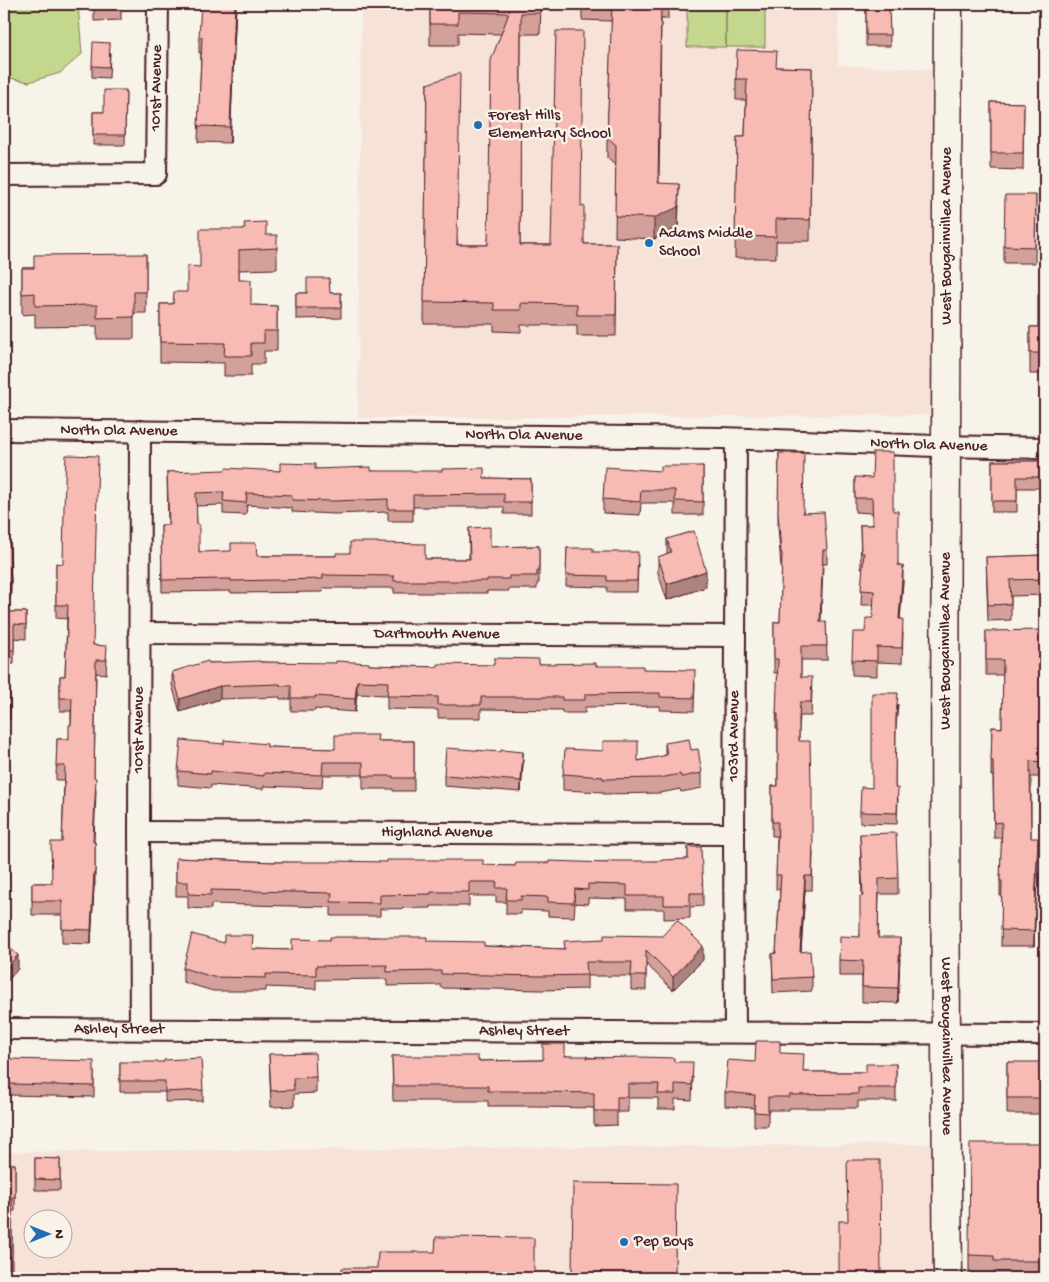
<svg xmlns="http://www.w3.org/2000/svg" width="1049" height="1282" viewBox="0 0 1049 1282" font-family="'Gochi Hand',sans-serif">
<rect width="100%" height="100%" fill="#f7f3e8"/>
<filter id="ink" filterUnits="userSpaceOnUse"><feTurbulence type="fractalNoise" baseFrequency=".02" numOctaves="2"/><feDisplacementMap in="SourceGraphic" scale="10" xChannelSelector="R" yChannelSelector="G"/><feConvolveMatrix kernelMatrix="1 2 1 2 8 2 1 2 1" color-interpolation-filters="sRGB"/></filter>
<g filter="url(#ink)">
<path fill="#f7e2d8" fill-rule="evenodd" d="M361 4H839L838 65 940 70 937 415 358 418Z
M937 1144 938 1278H4V1152ZM32 1220H62V1250H32Z"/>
<path fill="#c3d78d" stroke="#867b5c" d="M4 4H78L82 54 60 73 29 82 4 77Z
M687 4H726V47H687Z
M726 4H765V47H726Z"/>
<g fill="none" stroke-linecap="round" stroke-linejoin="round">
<defs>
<g id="street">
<path id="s1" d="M4 175 156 174 158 4"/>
<path id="s2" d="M4 430 722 438 935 446 1045 448"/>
<path id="s3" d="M139 633 735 636"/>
<path id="s4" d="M139 832 734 834"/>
<path id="s5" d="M4 1029 1045 1034"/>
<path id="s6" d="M140 1029 139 832 140 431"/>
<path id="s7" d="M735 1032 734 834 736 439"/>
</g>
<g id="secondary">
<path id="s8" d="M948 4C946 429 943 853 948 1278"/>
</g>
</defs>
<use href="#street" stroke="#4a1f2b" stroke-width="24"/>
<use href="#secondary" stroke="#4a1f2b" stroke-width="31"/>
<use href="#street" stroke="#f7f3e8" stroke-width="20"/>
<use href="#secondary" stroke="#f7f3e8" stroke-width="28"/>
</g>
<path fill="#d4a19a" stroke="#4a1f2b" d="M94 4H121V20L94 21Z
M236 4 230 143 198 142 201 53H199V37Z
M430 4H541L540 34H521L520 245H551L581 206 584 244H617L616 336H577V325H521V332L494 331V324H424L427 84 458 245H488L501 34 458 33V45H430Z
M582 4H668V19H661L659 183 679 205 678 228 654 239 615 237 616 166 607 158V137L612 21 582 20Z
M866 4H889L890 46H866Z
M110 53 109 78 92 77V66Z
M777 67 812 68 810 241H776V258H735L737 137H745L746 100H736V79Z
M126 90 125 145H93V112H104Z
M991 102 1024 103 1023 170 991 169Z
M1036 195 1035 263H1004V246Z
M266 235 277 248V269L239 270V280L251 305 277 306V351H264V364H251V376H224V363L160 362V304H173L187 292 200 267Z
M146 254V313H134V339H97V326L35 327V314L22 315V268H34Z
M296 293H341V318L296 319Z
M1045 295V374H1030V327H1038Z
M779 453 804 513 827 550V564H823L821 622H826L827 660H801V677L812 691 811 716H800L799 728V741L813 853 812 890H805L801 952 812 977V991L773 993 772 954 776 953 780 889H776L777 836H772V786H778V728H776L778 673H774V622H780L782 566 781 567 778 526Z
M1045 455V488H1017V512H992V461H1038Z
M4 459 11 582V596L4 597Z
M703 466V515H675V503H641L640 515 603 513V499L661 471Z
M315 469 371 471 484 478 531 479V514H504V507H413V521H388V512L335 514 292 512V508L247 505 246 515 223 514V505L196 506 197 524 199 552 257 556H336L350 553 378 543 425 559H469V528L490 547 539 546V583H537V589H509V591H487V593H394V588H323V592L231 593V591L162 592 161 525H168L167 472 280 471Z
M855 477 893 511 898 565 903 581 900 619 903 634 902 663 877 662V676L852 675V660L873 618 874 605H861L863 568H861L860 525H872V513L855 512Z
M667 539 706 587 667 600 658 573V557L667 554Z
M567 548 593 552 638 563 637 592H607V587L566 586Z
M1045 555V595L1011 596V620L988 621 986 557Z
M56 563 94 645 107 659 106 674 96 673 94 777 96 791 94 842H95V886H94L91 944 62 943V915H32V883H52L62 842 64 780H56L57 739H69L71 725V711H60V676H65L67 619 56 618Z
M4 612H26V639L14 638V664H4Z
M986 631 1043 677H1045L1044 777H1031V838L1038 853 1034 946H1001L1002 896H1000V881L1002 838H994L993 776H991L992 727 1002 728 1003 675H986Z
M260 662 438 667 539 664 643 669 695 683 694 711 660 710V706L585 707V713H562V710L481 709V718H438V710L387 709V695L357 694 355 712 315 709V711H291V699H280V697L220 699 180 712 172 685V672L209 663Z
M4 677 10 709V720H4Z
M898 704 896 728 895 788 898 799 897 824 860 823V812L872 788Z
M377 741H414V791H393V789H363V775H323L322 788 264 786V789L211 785V788L178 785V771L224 744 267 747 335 749Z
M665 743 691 750 702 773V788L681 792 680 789 660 793 603 794V792L563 790V774L665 756Z
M523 763 521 792 444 786V775Z
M4 805 9 820 8 841 9 871V885L4 886Z
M860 834 898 878V894H879L878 938 900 954 898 1003 862 1002V976H839V960L860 937 862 896Z
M688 847 703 893V906L690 907V918L664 919V909H627V899L588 898V904L575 903 574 917 548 916V911L521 910V914H506V902H496V896H469V906H431V908L380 909V916H331V907L211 904V909L188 908V896H176V858L274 862 515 866 549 863H608L662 861 688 859Z
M373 937 484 946 564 949 604 939 703 960 673 990 646 964V990H631V976H587V989L542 990 441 988V985L387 986V979L316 980V989L266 987V991H213L183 982V968L224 943 253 949 292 950 330 940Z
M780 1053 803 1072H866L896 1064V1101H858V1108H789V1110H768V1126H754V1108L725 1106V1092L755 1062Z
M269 1054 316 1077V1093L294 1094V1106L271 1107Z
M392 1056 478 1061 543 1060 565 1056 674 1062 693 1077 692 1100 675 1099V1109H658V1098H628V1112H617V1125L594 1126V1108L542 1107V1106H488V1101H393Z
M9 1059 94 1072V1097L9 1095Z
M120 1062 203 1090V1101L165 1102V1092H120Z
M1007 1062 1045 1064V1114H1007Z
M1045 1143V1278H994V1277L969 1276V1255Z
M35 1158 60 1159V1190H35Z
M4 1164H15V1211H12V1271H4Z"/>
<path fill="#ad837d" stroke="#4a1f2b" d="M235 4H236L230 143V127Z
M679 184 678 228 654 239V218Z
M903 566V581L899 634V619Z
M706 571V587L667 600V584Z
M357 681V694L355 712V699Z
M220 686V699L180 712V699Z
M523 752V763L521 792V781Z
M1038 838V853L1034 946V931Z
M94 873V886L91 944V930Z
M805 876V890L800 966V952Z
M900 938V954L898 1003V988Z
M703 946V960L673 990V977Z
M18 955V969L4 985V971Z"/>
<path fill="#f7bbb3" stroke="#4a1f2b" d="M94 4H121V6H94Z
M201 4H235L230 127 198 126 202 37H199Z
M430 4H540V13H521L520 245H551L556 31H583L581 206H584V244H617L616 315H577V304L521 303V310H494V303L424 302 427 84 460 73 457 245H488L491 60 509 13 458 12V24H430Z
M612 4H661L658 183 679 184 678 207 654 218 615 216 616 145 607 137Z
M866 4H889L890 35H866Z
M93 42 110 43 109 67 92 66Z
M737 50 777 51 776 67 812 68 810 220 776 219V237L735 236 737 137H745L747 79H736Z
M104 90H126L125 135H93V112H104Z
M991 102 1024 103 1023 153H991Z
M1005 195H1036L1035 247 1004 246Z
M266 222V235H277V248L239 250V280H251V305L277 306V331H264V343H251V356H224L225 343 160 342V304H173L174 292H187V266L200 267V229H245L244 223Z
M146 254V292H134V317L97 318V305L35 306V293L22 294V268H34V255Z
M307 278H329L330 293H341V308H296V293H307Z
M1038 295H1045V353H1030V327H1038Z
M873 452H893V511H898V565L903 566 899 619H903L902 648 877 647V661L852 660 853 632H865L866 618H873L874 591 861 590 864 553H861L860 525H873L872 498H855V477L872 478Z
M779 453H804L803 513 824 512 827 550H823L820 622H826L827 646H801V677H812L811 702H800L799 718V741H810L811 786H812V839H813L812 876H805L800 952 810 951 812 977 773 979 772 954 776 953 781 875H776L778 822H772V786H778V714H776L778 659H774V622H780L782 553H781L778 512Z
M66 455 98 456 93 645 107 646 106 660H96L94 777 96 778 93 842H95V872L94 873 91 930 62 929V901H32V883H52L51 842H62L65 766H56L57 739H69V725H71L72 698H60V676H65L68 605H56V563L63 564 64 508Z
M1038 455H1045V477H1017V501H992V461H1038Z
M4 459H7V519H8L11 582 4 583Z
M280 463 315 464V469L371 467V471H442V469L484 468V478L531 479V502H504V494L413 495V509H388V499L335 501 292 500V495L247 493 246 503 223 501 224 492 196 493 197 524H199V552L231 551V543H256L257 556H336V553H350V542H378V543L425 544V559H470L469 528 490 527V547L539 546V571H537V576H509V579H487V581H394V576L323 575V579L231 581V579L162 580 161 525H169L167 472 225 470 226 468 280 471Z
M661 466H703V502L675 501V490H641L640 502 603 499 605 467 661 471Z
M694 531 706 571 667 584 658 557 671 552 667 539Z
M567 548H593V552H638L637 581H607V576L566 575Z
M1045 555V579L1010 580 1011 604 988 605 986 557Z
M4 612H26V625L14 624V650H4Z
M1043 630V677H1045L1044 762 1030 761 1031 838H1038L1034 931 1001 930 1002 881H1000L1002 822 994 823 993 761H991L992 727 1002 728 1003 660H986V631Z
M494 658 539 659V664L596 663V666H643V669L695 670 694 698 660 697V693L585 694V700H562V697H481V705H438V697L387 696 388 682 357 681 355 699 315 696V698H291V686H280V684L220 686 180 699 172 672 208 661 209 663 260 661V662L336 663V661L369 663V665L438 667V664L494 665Z
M9 676 10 709H4V677Z
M872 693H898L896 717 895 788H898L897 813 860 812 861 787 872 788Z
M335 735H378L377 741H414V778H393V776H363V762H323L322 775 264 773V776L211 771V774L178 771 181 740 224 744V740L267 744V747L335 749Z
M689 739 691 750 698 749 702 773 681 777 680 774 660 778 603 779V777L563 774 565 749 603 751V741H638V761L667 755 665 743Z
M446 748 501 752V750L523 752 521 781 444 775Z
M4 805 9 806 8 834 9 871 4 872Z
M896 833 898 878 879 879 878 938H900L898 988 862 987 863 961 839 960 840 936 860 937V896H863L860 834Z
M688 847H701L703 893H690V905H664V896H627V885L588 884V890L575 889 574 903 548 902V897L521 896V900H506L507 888H496L497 882H469V892H431V894L380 895V903L331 902 332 893 211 890V895L188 894V882H176V858L274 862H332V861L387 862V860H483V865L515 866 516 863H549V861L608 863V861H662V860L688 859Z
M677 920 703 946 673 977 646 950V976H631L632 962H586L587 975 542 976 441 974V971L387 972V965L316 966V975L266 974V978L213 977 183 968 192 934 224 943V935H253L252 949 292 950V939L330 940V937H427V941L484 942V946L565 949 564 941 604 939V935L662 936Z
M4 943 18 955 4 971Z
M756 1041H780V1053L804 1054 803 1072H866V1064H896V1088H858V1094L789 1095V1097H768V1113L754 1112 755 1095 725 1092 728 1060 755 1062Z
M543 1044H565V1056H587V1058L639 1057 674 1058V1062H693L692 1085 675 1084V1094H658L659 1084H628V1097H617V1111H594V1093L542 1092V1091H488V1086H393L392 1056H478V1061L543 1060Z
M315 1053 316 1077 293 1078 294 1090 271 1091 269 1054Z
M201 1058 203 1090 165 1092V1081H120V1062H164V1060Z
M9 1059 94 1061V1086L9 1084Z
M1007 1062H1045V1098H1007Z
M970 1143H1045V1261H994V1256L969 1255Z
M35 1158 60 1159V1180L35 1179Z
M847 1160H880L881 1278H839V1221H848Z
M4 1164H15V1197H12V1257H4Z
M573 1183 676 1184 675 1278H572Z
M436 1237 534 1238V1278H342V1268H377L378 1252H435Z"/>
</g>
<g fill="#1f6fb2" stroke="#f7f3e8" stroke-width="2">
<circle cx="478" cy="125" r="5"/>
<circle cx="649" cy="243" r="5"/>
<circle cx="624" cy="1242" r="5"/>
</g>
<g text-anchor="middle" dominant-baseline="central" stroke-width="5" stroke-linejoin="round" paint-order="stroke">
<g font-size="16" fill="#4a1f2b" stroke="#f7f3e8">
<text stroke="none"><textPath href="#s1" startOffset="238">101st Avenue</textPath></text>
<text transform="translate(947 236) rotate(-90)">West Bougainvillea Avenue</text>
<text stroke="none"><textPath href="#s2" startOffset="115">North Ola Avenue</textPath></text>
<text stroke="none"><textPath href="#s2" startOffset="520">North Ola Avenue</textPath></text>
<text stroke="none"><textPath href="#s2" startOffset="925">North Ola Avenue</textPath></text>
<text stroke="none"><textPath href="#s3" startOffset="298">Dartmouth Avenue</textPath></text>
<text transform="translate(946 641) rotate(-90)">West Bougainvillea Avenue</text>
<text stroke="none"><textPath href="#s6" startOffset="299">101st Avenue</textPath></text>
<text stroke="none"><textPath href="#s7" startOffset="296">103rd Avenue</textPath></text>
<text stroke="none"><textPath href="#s4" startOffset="298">Highland Avenue</textPath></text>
<text stroke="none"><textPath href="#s5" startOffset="115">Ashley Street</textPath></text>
<text stroke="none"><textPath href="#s5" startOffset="520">Ashley Street</textPath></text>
<text stroke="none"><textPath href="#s8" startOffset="1042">West Bougainvillea Avenue</textPath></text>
</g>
<g font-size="16" fill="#4a1f2b" stroke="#f7f3e8" text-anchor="start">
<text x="488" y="116">Forest Hills<tspan x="488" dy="18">Elementary School</tspan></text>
<text x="659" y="234">Adams Middle<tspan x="659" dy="18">School</tspan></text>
<text x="634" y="1242">Pep Boys</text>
</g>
</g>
<rect width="1049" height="1282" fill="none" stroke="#f7f3e8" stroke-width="20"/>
<rect x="10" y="10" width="1029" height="1262" fill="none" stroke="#4a1f2b" stroke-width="2" filter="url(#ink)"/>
<g transform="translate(48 1234) rotate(90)"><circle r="24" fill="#f7f3e8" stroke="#b29e9c"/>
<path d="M0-4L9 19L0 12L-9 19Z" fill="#1f6fb2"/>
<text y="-8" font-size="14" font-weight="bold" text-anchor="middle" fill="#4a1f2b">N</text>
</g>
</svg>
